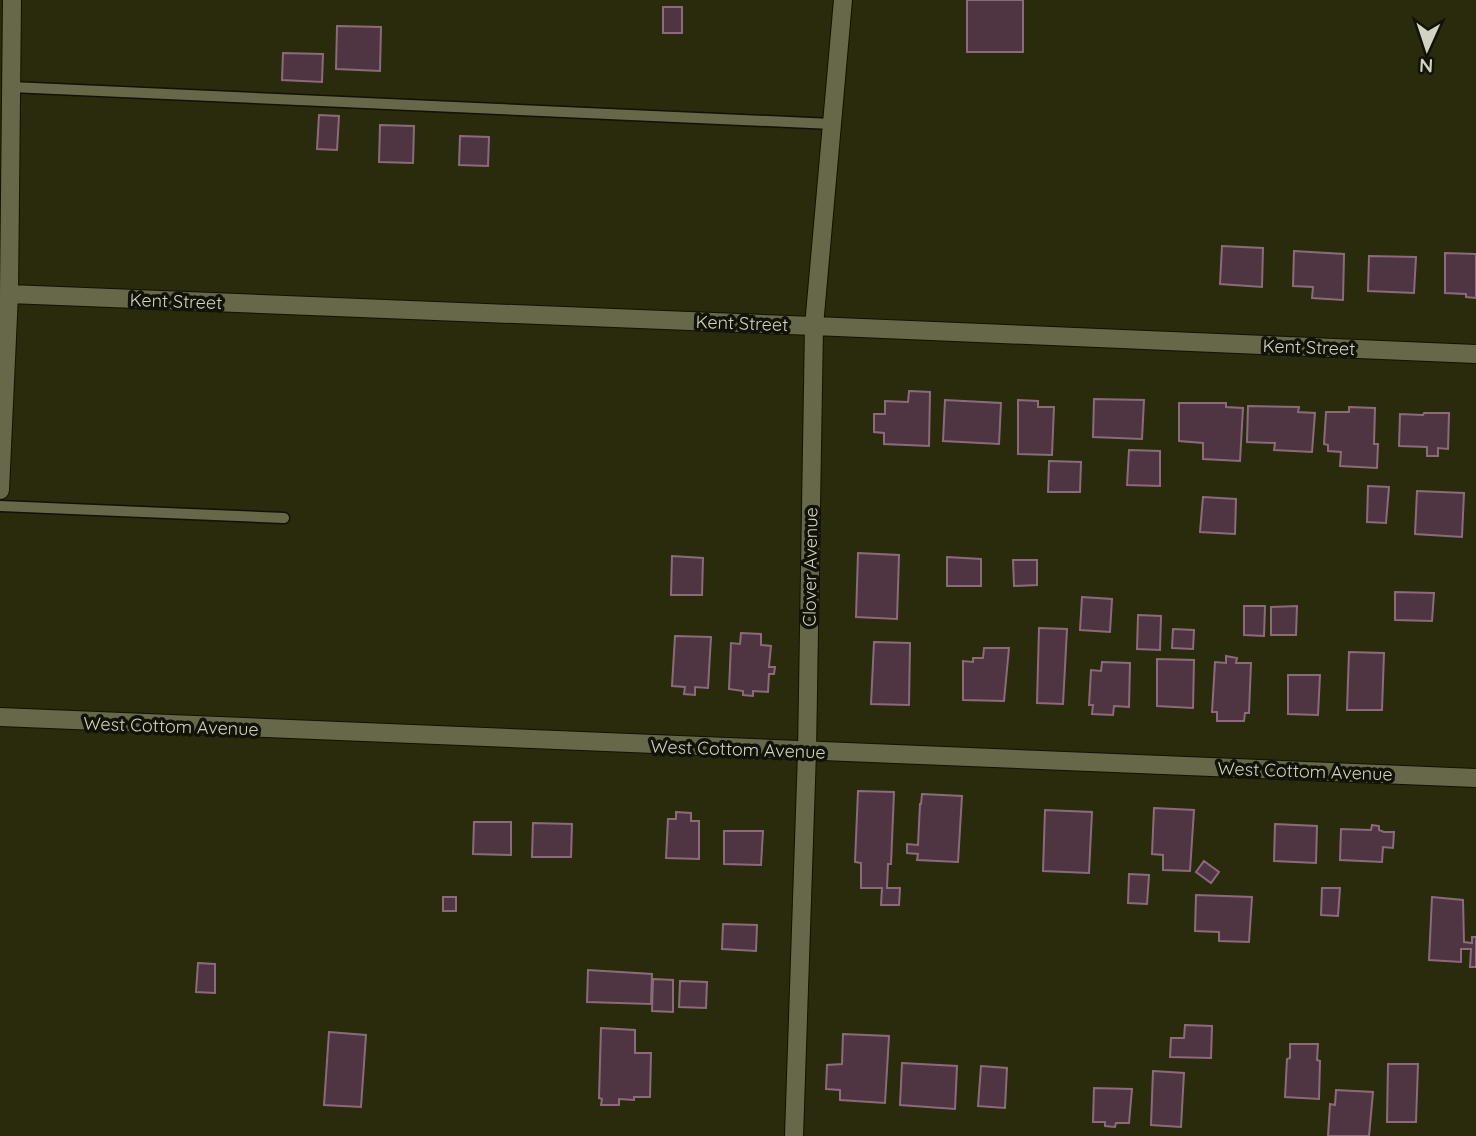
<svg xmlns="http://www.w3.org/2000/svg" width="1476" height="1136" viewBox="0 0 1476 1136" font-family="Quicksand,sans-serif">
<rect width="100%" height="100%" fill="#2a2a0d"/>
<path fill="#4e3541" stroke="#8b6b7b" stroke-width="2" d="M967 0H1023V52H967Z
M663 7H682V33H663Z
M337 26 381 27 380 71 336 69Z
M283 53 323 54 322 82 282 80Z
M319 115 339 116 337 150 317 149Z
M380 125 414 126 413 163 379 162Z
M460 136 489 137 488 166 459 165Z
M1222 246 1263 248 1262 287 1220 284Z
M1294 251 1344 254 1343 300 1312 298 1313 287 1293 286Z
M1445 253 1476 254V298L1466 297V294L1445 293Z
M1369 256 1416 257 1414 293 1368 291Z
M909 391 930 392 929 446 884 444V433L874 432V414H885V401L908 402Z
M1094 399 1144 400 1142 439 1093 437Z
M945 400 1001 403 999 444 943 441Z
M1018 400 1038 401V407H1054L1052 455 1018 454Z
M1179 403H1226V407L1243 408 1240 461 1203 459V443L1179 441Z
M1248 406 1299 407 1298 412 1315 413 1312 452 1274 450 1275 443 1247 442Z
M1349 407 1375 408 1374 444H1378L1377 468 1340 466 1341 452 1328 451V445L1324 444 1326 412H1349Z
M1424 413H1449L1448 449 1438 448V456H1427V447L1399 446 1400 414 1423 415Z
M1129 450 1160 451V486L1127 485Z
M1049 461 1081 462 1080 492H1048Z
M1368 486 1389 487 1386 523 1367 522Z
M1417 491 1464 493 1462 537 1415 534Z
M1203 497 1236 499 1235 534 1200 532Z
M858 553 899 555 897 619 856 617Z
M672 556 703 558 702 595H671Z
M947 557 981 559V586H947Z
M1013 560H1037V585L1014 586Z
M1395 592 1434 593 1432 621 1395 620Z
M1082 597 1112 599 1110 632 1080 630Z
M1244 606H1265L1264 636 1244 635Z
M1297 606 1296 635H1271V607Z
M1138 615 1161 616 1160 650 1137 649Z
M1039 628 1067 629 1063 704 1037 703Z
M1173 629 1194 630 1193 649 1172 648Z
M741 633 761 634V645L771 646 769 667H775L774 674H769L768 692 753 691V696L743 695V691L729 689 731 643 740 644Z
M675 636 711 637 708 688 695 687V695L684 694 685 687 672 686Z
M874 642 910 643 909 705 871 704Z
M984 648H1009L1004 701 963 700V661L973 662V658H983Z
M1349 652 1384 653 1382 710H1347Z
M1226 656 1237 658 1236 663H1251L1249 713H1245L1244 721H1217V712H1212L1215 662 1226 663Z
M1157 659 1194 660 1193 708 1157 706Z
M1102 662 1130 663 1129 707 1114 706 1113 715 1092 714 1093 705H1089L1091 670 1101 671Z
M1288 675H1320L1318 715 1288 714Z
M858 791 894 792 891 864H888L887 888H900L899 905H881L882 888H861V863L855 862Z
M922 794 962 796 958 862 917 860 918 854 907 853V844L918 845 920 804H921Z
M1154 808 1194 810 1190 871 1163 870V855L1152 854Z
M1045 810 1092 812 1089 873 1043 871Z
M676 812 691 813V821H699V859L666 858 668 819H676Z
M474 822H511V855L473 854Z
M533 823 572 824 571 857H532Z
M1275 824 1317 826 1316 863 1274 861Z
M1372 825 1379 826V830L1384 832H1394L1393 848 1383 847 1382 862 1340 860 1341 829 1371 830Z
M724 831H763L761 865 724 864Z
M1204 861 1219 872 1211 883 1196 872Z
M1129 874 1149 875 1147 904 1128 903Z
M1322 888H1340L1338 916 1321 915Z
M1196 895 1252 897 1249 942 1219 941V932L1195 931Z
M443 897H456V911H443Z
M1432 897 1463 900 1464 942 1472 943V937H1476V967H1470L1471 949H1461V962L1429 960Z
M723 924 757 925 756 951 722 949Z
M198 963 215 964V993L196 992Z
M588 970 652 974 651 1004 587 1002Z
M653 979 673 980V1012L652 1011Z
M680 981 707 982 706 1008 679 1007Z
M1185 1025 1212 1026 1211 1058 1170 1057 1171 1038H1184Z
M601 1028 635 1030V1053H651L650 1097H634V1100L619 1099V1105H601L602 1099 599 1098Z
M329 1032 366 1035 361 1107 324 1105Z
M843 1034 889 1036 885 1103 840 1100V1090L826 1089 827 1065 842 1064Z
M1290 1044H1318L1317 1060 1320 1061 1319 1099 1285 1097 1287 1059 1290 1058Z
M902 1063 957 1066 955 1109 900 1105Z
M1388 1064H1418L1416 1122H1387Z
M981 1066 1007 1068 1005 1108 978 1106Z
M1153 1071 1184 1073 1181 1127 1151 1125Z
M1094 1088 1132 1089 1129 1123H1116L1115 1127 1105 1126V1122H1093Z
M1336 1090 1373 1092 1369 1136H1328L1330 1104 1335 1105Z"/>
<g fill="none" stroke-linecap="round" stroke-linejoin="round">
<defs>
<path id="service" d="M11 87 832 124
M0 506 284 518"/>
<path id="minor" d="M9 294 814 326 1476 354
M0 490 9 294 12 0
M0 717 1476 778
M794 1136 807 752 814 326 843 0"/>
</defs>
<use href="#service" stroke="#131200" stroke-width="13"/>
<use href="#minor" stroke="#131200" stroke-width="20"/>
<use href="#service" stroke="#676849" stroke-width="10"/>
<use href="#minor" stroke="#676849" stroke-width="18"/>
</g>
<g text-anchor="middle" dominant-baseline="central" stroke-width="7" stroke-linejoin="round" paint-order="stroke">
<g font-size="18" fill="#d2d3c2" stroke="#121206">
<text transform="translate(176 301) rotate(2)">Kent Street</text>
<text transform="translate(742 323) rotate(2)">Kent Street</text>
<text transform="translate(1309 347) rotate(2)">Kent Street</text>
<text transform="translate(810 567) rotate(-89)">Clover Avenue</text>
<text transform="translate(171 726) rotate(2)">West Cottom Avenue</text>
<text transform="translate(738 749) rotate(2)">West Cottom Avenue</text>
<text transform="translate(1305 771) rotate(2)">West Cottom Avenue</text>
</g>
</g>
<g transform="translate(1427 49) rotate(183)" stroke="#121206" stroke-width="5" paint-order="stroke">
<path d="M0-5L12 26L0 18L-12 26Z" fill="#d2d3c2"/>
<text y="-10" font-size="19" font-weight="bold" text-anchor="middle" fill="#d2d3c2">N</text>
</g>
</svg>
